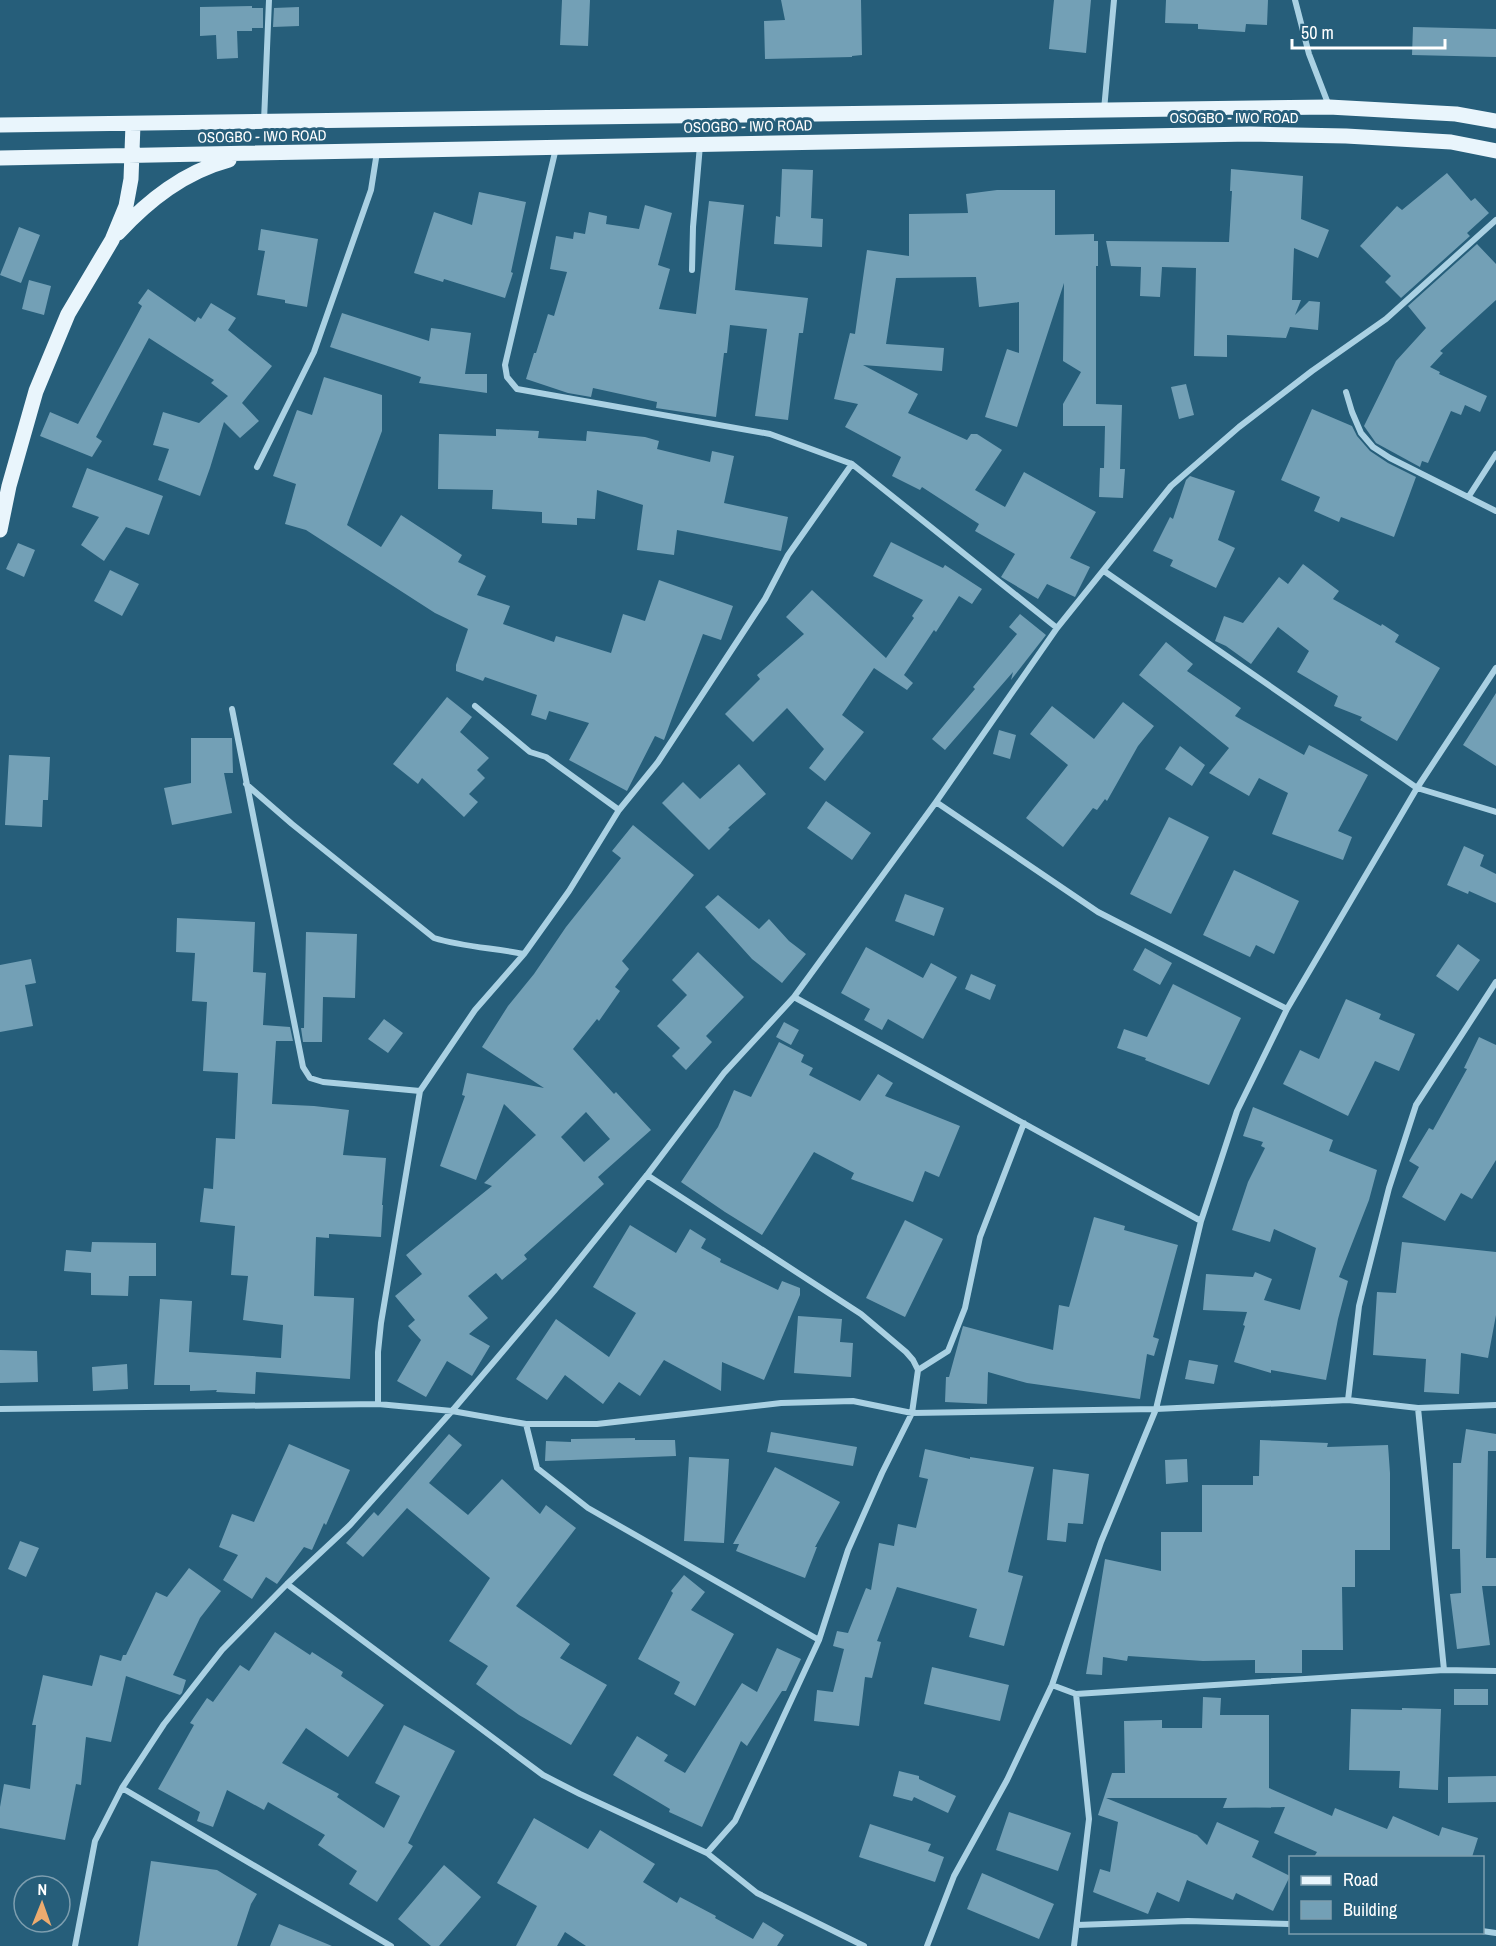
<svg xmlns="http://www.w3.org/2000/svg" width="1496" height="1946" viewBox="0 0 1496 1946" font-family="'Archivo Narrow',sans-serif">
<rect width="100%" height="100%" fill="#265e7a"/>
<path fill="#73a0b6" fill-rule="evenodd" d="M562 0H590L588 46 560 45Z
M781 0H861L862 55 852 56V57L765 59 764 21 785 20Z
M1054 0H1091L1086 53 1049 49Z
M1166 0H1268L1267 25 1246 24 1245 32 1198 29V24L1165 23Z
M252 6V8H263V28H252V31H237L238 58 217 59 216 35 200 36V7Z
M299 7V26L273 27 274 8Z
M1413 27 1496 29V57L1412 55Z
M782 169 813 170 811 218 823 219 822 247 774 244 776 216 780 217Z
M1231 169 1303 176 1301 219 1329 230 1318 258 1294 248 1292 300H1301L1295 315 1309 301 1320 302 1318 330 1290 327 1286 338 1227 335V357L1194 356 1196 268 1162 267 1160 297 1140 296 1141 267 1111 266 1106 241 1229 242 1232 191H1230Z
M1447 173 1471 201 1475 198 1489 213 1467 233 1470 236 1401 298 1385 282 1391 276 1360 246 1397 206 1402 210Z
M997 190H1055V235L1094 234V241H1098V266H1096V404L1122 405 1120 469H1125L1123 498 1099 497 1100 468H1104L1105 426H1063V404L1081 372 1063 361 1064 283 1017 427 985 417 1007 349 1019 353V302L979 307 976 277 896 278 886 344 944 348 942 371 863 365 918 394 908 413 967 440 971 434H977L1002 450 975 490 1005 507 1024 472 1096 512 1070 558 1090 567 1075 597 1047 584 1038 599 1001 577 1015 554 975 531 979 524 922 487 920 490 892 476 901 457 845 427 858 404 834 399 850 333 855 334 867 250 909 256V214L968 213 966 194Z
M479 192 526 202 511 272 513 273 505 298 444 279 443 282 414 273 434 212 472 225Z
M709 201 744 205 735 290 808 298 803 333H799L788 420 755 416 767 329 730 325 727 353H724L716 417 656 408 657 402 593 388 591 397 568 393 526 379 534 353H536L548 314 554 316 567 272 550 269 556 236 573 239 574 232 585 234 589 212 607 216 606 224 639 229 645 205 672 213 658 265 670 269 659 309 696 314Z
M19 227 40 235 21 283 0 275Z
M261 229 318 239 307 307 285 303V300L257 295 265 251 258 250Z
M1477 244 1496 264V300L1440 351 1443 353 1430 367 1440 372 1439 374 1487 396 1480 412 1465 405 1461 415 1451 411 1428 463 1422 461 1420 467 1376 443 1364 426 1396 361 1426 328 1408 306Z
M29 280 51 286 44 315 22 309Z
M148 289 195 322 198 317 201 319 211 303 236 318 228 330 272 366 242 403 259 421 240 438 224 422 210 468 200 496 158 480 169 449 153 445 163 412 199 423 228 396 211 383 214 380 149 338 96 437 102 441 92 457 40 436 50 412 78 424 142 306 138 303Z
M342 313 429 341 431 328 471 333 465 374H487V393L419 383 421 377 330 347Z
M324 377 382 395V431L347 525 381 547 401 515 462 555 458 562 486 576 477 595 510 606 503 624 554 642 556 636 611 653 623 614 645 621 659 580 733 606 721 640 703 634 664 740 655 736 627 791 569 760 589 723 549 711 546 720 531 715 537 695 485 677 483 681 456 671V665L468 629 435 613 306 530 285 524 296 484 273 476 297 410 312 415Z
M1186 384 1194 415 1179 419 1171 387Z
M1312 409 1352 426 1357 436 1370 451 1388 463 1416 477 1394 537 1341 517 1339 522 1314 511 1320 497 1281 480Z
M496 429 539 431 538 438 586 441 587 431 645 437 659 441 657 449 710 462 712 451 734 456 724 503 788 517 781 551 677 530 674 555 637 550 643 505 597 490 595 519 577 518V525L542 523V512L492 509 493 490 438 489 439 434 496 436Z
M87 468 163 496 149 535 126 527 104 561 81 545 99 517 72 507Z
M1190 476 1235 491 1218 540 1235 548 1216 588 1170 566 1173 560 1153 551 1170 517 1173 519 1186 480Z
M891 542 943 568 945 565 982 589 972 604 959 596 936 632 934 630 904 675 913 683 907 690 874 668 842 715 864 732 825 781 809 768 824 749 787 708 753 742 725 714 760 679 757 675 804 634 786 617 812 590 886 658 914 618 912 616 923 600 873 576Z
M18 543 35 550 24 577 6 569Z
M1303 564 1339 591 1333 599 1381 626 1382 624 1399 635 1395 642 1440 668 1397 741 1360 720 1362 717 1334 706 1338 696 1297 672 1309 651 1278 627 1251 664 1226 646 1215 641 1224 616 1243 623 1279 577 1288 584Z
M110 570 139 584 122 616 94 601Z
M1020 614 1046 635 1011 680 1013 672 945 750 932 739 975 689 973 687 1017 634 1009 627Z
M1166 642 1193 664 1187 671 1241 708 1235 716 1304 755 1309 745 1368 775 1338 831 1352 837 1343 860 1272 834 1288 793 1259 778 1249 796 1209 773 1229 748 1139 675Z
M1496 693V766L1463 745Z
M447 697 472 717 460 732 489 758 477 770 485 778 469 794 478 802 464 817 422 778 418 784 393 764Z
M1123 702 1154 726 1138 746 1107 801 1105 799 1097 810 1093 808 1063 847 1026 818 1068 765 1030 734 1052 706 1094 739Z
M999 730 1016 735 1010 759 993 754Z
M191 738H232L233 773H224L232 813 172 825 164 788 191 783Z
M1180 746 1205 765 1192 786 1165 769Z
M9 755 50 757 48 800H43L42 827 5 825Z
M739 764 766 794 728 828 730 829 709 850 662 803 683 782 700 799Z
M826 801 871 833 852 860 807 828Z
M1169 817 1209 837 1171 914 1130 894Z
M633 825 694 875 622 961 629 969 615 987 620 991 599 1021 597 1019 573 1049 614 1094 616 1092 651 1130 598 1177 604 1184 524 1255 527 1259 502 1280 496 1273 468 1296 488 1318 469 1334 490 1346 472 1376 447 1361 426 1397 397 1381 421 1340 408 1326 415 1320 395 1296 422 1274 406 1255 492 1186 484 1183 536 1135 504 1104 476 1180 440 1166 465 1096 462 1095 467 1073 544 1088 482 1047 508 1006 534 974 566 927 621 858 612 851ZM586 1112 610 1139 584 1162 561 1137Z
M1464 846 1484 855 1480 866 1496 874V903L1469 891 1468 894 1447 885Z
M1234 870 1299 901 1274 954 1256 945 1250 957 1203 935Z
M905 894 944 908 934 936 895 921Z
M718 895 759 929 769 919 789 941 806 954 782 983 752 959 705 907Z
M177 918 255 922 253 972 266 973 263 1025 290 1027 293 1041H276L272 1104 314 1106 349 1110 343 1155 386 1158 382 1205H383L381 1237 329 1234V1238L316 1237 314 1296 354 1298 350 1379 256 1372 255 1394 216 1392 217 1390 190 1391V1385H154L160 1299 192 1301 189 1352 281 1358 283 1325 243 1320 248 1276 231 1275 235 1226 200 1222 204 1188 213 1189 216 1138 235 1139 238 1073 203 1071 207 1002 192 1001 195 953 176 952Z
M306 932 357 934 355 998 323 997 322 1042H303L301 1028H304Z
M1458 944 1480 960 1458 991 1436 976Z
M866 947 923 978 931 963 957 977 923 1039 888 1019 882 1030 864 1020 870 1009 841 993Z
M1145 948 1172 963 1160 985 1133 970Z
M698 952 744 997 706 1036 712 1042 686 1070 672 1056 680 1048 657 1026 687 995 672 980Z
M31 959 36 983 25 985 33 1026 0 1032V965Z
M971 974 996 985 990 1000 965 989Z
M1173 984 1241 1018 1209 1085 1145 1060 1146 1058 1117 1048 1124 1029 1147 1037Z
M1346 999 1381 1014 1379 1019 1415 1034 1399 1071 1375 1061 1348 1116 1283 1084 1300 1050 1319 1059Z
M384 1019 403 1033 388 1053 368 1039Z
M784 1022 799 1030 791 1045 776 1037Z
M1479 1037 1496 1045V1160L1472 1199 1461 1193 1445 1221 1402 1197 1419 1167 1409 1161 1429 1128 1433 1130 1467 1069 1464 1068Z
M779 1042 804 1055 801 1062 813 1068 809 1075 860 1101 878 1074 893 1083 885 1096 960 1126 939 1177 925 1171 913 1202 851 1179 854 1173 814 1152 762 1235 725 1212 681 1182 718 1127 734 1090 751 1097Z
M1253 1107 1333 1140 1329 1151 1377 1170 1369 1200 1339 1277 1348 1281 1338 1319 1326 1380 1271 1370V1373L1234 1362 1245 1326 1243 1325 1247 1312 1203 1310 1206 1274 1253 1277 1255 1272 1272 1279 1264 1300 1300 1310 1316 1248 1274 1229 1270 1242 1232 1230 1248 1182 1265 1148 1261 1146 1263 1142 1243 1136Z
M1094 1217 1125 1226 1124 1230 1178 1245 1153 1337 1159 1339 1154 1356 1147 1354 1140 1399 1027 1383 988 1372 987 1404 945 1402 946 1377H949L963 1326 1053 1350 1059 1305 1069 1307Z
M905 1220 943 1239 905 1317 866 1298Z
M630 1225 676 1253 690 1229 706 1239 701 1248 721 1259 720 1262 778 1290 782 1281 800 1288V1295L764 1380 722 1362 721 1391 664 1360 640 1396 619 1382 603 1404 565 1375 547 1400 516 1379 556 1319 609 1357 636 1313 593 1287Z
M92 1242 156 1243V1276H129L128 1296 91 1295V1273L64 1271 66 1250 91 1252Z
M1402 1242 1496 1252V1315L1488 1358 1461 1353 1459 1394 1424 1392 1426 1359 1373 1355 1377 1292 1396 1293Z
M798 1316 842 1319 840 1342 853 1343 851 1377 794 1373Z
M0 1350 37 1351 38 1382 0 1383Z
M1189 1360 1218 1365 1214 1384 1185 1379Z
M127 1364 128 1389 93 1391 92 1367Z
M1466 1429 1496 1434V1451H1488L1486 1558H1496V1586H1482L1490 1645 1457 1649 1450 1594 1461 1593 1460 1549H1452L1453 1463H1461Z
M771 1432 857 1447 853 1466 767 1452Z
M449 1434 462 1445 429 1483 468 1515 502 1479 540 1514 546 1505 576 1528 516 1606 570 1644 560 1658 607 1685 571 1745 519 1715 476 1684 488 1666 449 1641 490 1578 407 1508 363 1557 346 1543 374 1512 378 1516Z
M635 1438V1440H675L676 1456 545 1461 546 1441 571 1442V1439Z
M1260 1440 1328 1443 1327 1447 1388 1445 1390 1473V1550H1355V1587H1342L1343 1650H1302V1673H1255V1660L1203 1661 1128 1656 1127 1661 1103 1657 1102 1675 1086 1674 1105 1559 1161 1571V1532H1202V1485H1253V1476H1259Z
M289 1444 350 1470 326 1525 324 1523 312 1550 304 1547 277 1584 266 1577 252 1599 223 1580 238 1555 219 1547 232 1514 254 1522Z
M925 1449 970 1459V1457L1034 1467 1008 1572 1023 1576 1004 1646 969 1637 977 1609 897 1587 877 1641 881 1642 872 1678 865 1677 859 1726 814 1721 817 1690 833 1692 844 1649 833 1646 837 1631 848 1633 866 1588 871 1590 879 1543 894 1546 898 1524 916 1528 928 1479 919 1477Z
M689 1457 729 1459 724 1543 684 1541Z
M1187 1459 1188 1482 1166 1484 1165 1460Z
M775 1467 840 1502 815 1547H817L805 1578 736 1551 739 1544H733Z
M1053 1469 1089 1474 1083 1524 1068 1523 1066 1542 1047 1540Z
M20 1541 39 1548 26 1577 8 1569Z
M189 1568 221 1591 200 1618 173 1675 186 1680 182 1693 180 1695 126 1676 111 1742 86 1737 81 1785 76 1784 65 1840 0 1828V1807L4 1784 30 1789 36 1725H32L43 1675 92 1686 100 1655 121 1661 123 1655H126L156 1592 167 1597Z
M684 1575 705 1592 691 1610 734 1634 695 1706 674 1694 680 1682 638 1659 673 1593 671 1591Z
M275 1632 310 1655 312 1652 343 1672 341 1676 384 1705 348 1757 306 1728 282 1763 339 1794 337 1797 384 1828 400 1796 375 1783 404 1725 455 1751 408 1843 413 1846 377 1902 349 1884 357 1871 318 1845 325 1835 268 1802 264 1810 227 1790 213 1827 197 1821 200 1812 158 1789 194 1725 190 1723 207 1698 213 1702 240 1665 249 1671Z
M777 1648 801 1659 786 1691H782L747 1746 741 1741 702 1827 669 1812 670 1809 613 1775 637 1736 668 1755 664 1761 685 1773 742 1683 757 1692Z
M932 1667 1009 1685 1000 1721 924 1704Z
M1454 1689H1488V1705H1454Z
M1203 1697 1221 1698 1220 1715H1269V1788L1332 1816 1335 1808 1387 1829 1393 1816 1439 1836 1442 1827 1478 1838 1472 1857H1314L1317 1852 1274 1833 1285 1807 1223 1808 1227 1798H1106L1197 1835 1207 1845 1217 1822 1259 1841 1252 1857 1290 1876 1273 1911 1236 1893 1233 1900 1187 1880 1179 1902 1157 1892 1148 1914 1093 1892 1100 1869 1110 1872 1118 1822 1098 1815 1112 1773H1125L1124 1721 1162 1720V1728H1202Z
M1402 1708 1441 1709 1438 1790 1399 1788 1400 1771 1349 1770 1351 1709 1402 1710Z
M899 1771 919 1776V1779L956 1796 948 1813 914 1797 912 1801 893 1796Z
M1496 1776V1802L1448 1803V1777Z
M1009 1812 1071 1833 1058 1871 996 1850Z
M534 1818 588 1849 600 1830 655 1864 643 1882 677 1903 680 1897 716 1916 715 1918 753 1939 763 1922 784 1935 777 1946H586L565 1932 557 1946H516L537 1906 497 1883Z
M870 1824 931 1844 928 1851 944 1857 935 1882 859 1857Z
M151 1861 217 1870 257 1894 251 1904 237 1946H138Z
M444 1865 481 1897 439 1946H431L398 1919Z
M982 1873 1054 1904 1039 1939 967 1909Z
M279 1924 332 1946H270Z"/>
<g fill="none" stroke-linecap="round" stroke-linejoin="round">
<path stroke="#aad1e3" stroke-width="6" d="M1295 0 1309 54 1329 106
M1104 110 1114 0
M264 121 269 0
M556 148 505 365 507 377 517 389 770 434 852 464 1057 628
M692 270 693 227 700 145
M1346 392 1352 412 1361 433 1373 447 1390 458 1496 511
M852 464 788 555 765 599 658 762 619 810 569 891 524 954 475 1010 420 1091 381 1323 378 1352V1404L452 1411 526 1424H597L781 1403 853 1401 912 1413 1156 1409 1348 1400 1418 1408 1496 1405
M257 467 314 352 371 190 377 152
M1469 496 1496 454
M1104 571 1417 788 1496 812
M475 706 530 752 546 757 619 810
M232 709 303 1067 310 1078 323 1082 420 1091
M246 784 292 824 434 938C463 947 494 948 524 954
M936 802 1098 912 1287 1009
M794 997 1201 1221
M647 1175 861 1314 906 1352 913 1360 918 1370 912 1413 882 1473 848 1550 819 1640 735 1821 707 1853
M918 1370 948 1351 965 1308 980 1237 1024 1123
M1348 1400 1359 1306 1389 1188 1416 1105 1496 982
M1418 1408 1444 1670
M0 1409 378 1404
M526 1424 537 1468 588 1508 819 1640
M287 1584 543 1775 580 1794 707 1853 757 1893 864 1946
M1052 1685 1076 1694 1444 1670 1496 1671
M122 1788 391 1946
M1077 1925 1188 1921 1290 1924
M1482 1931 1496 1933
M75 1946 95 1841 122 1788 164 1724 222 1650 287 1584 350 1525 452 1411 554 1291 647 1175 724 1073 794 997 936 802 1057 628 1171 486 1239 427 1312 371 1386 319 1496 220
M927 1946 954 1876 1007 1780 1052 1685 1101 1542 1156 1409 1201 1221 1237 1111 1287 1009 1417 788 1496 668
M1074 1946 1089 1819 1076 1694"/>
<path stroke="#e9f5fc" stroke-width="15" d="M0 125 1329 107 1456 114 1496 121
M0 158 1250 134 1346 136 1451 142 1496 151
M118 233C149 200 184 172 229 160
M0 530 9 486 36 391 68 314 112 240 126 206 131 179 133 124"/>
</g>
<g text-anchor="middle" dominant-baseline="central" stroke-width="6" stroke-linejoin="round" paint-order="stroke">
<g font-size="15" fill="#fff" stroke="#265e7a">
<text x="1234" y="117">OSOGBO - IWO ROAD</text>
<text transform="translate(748 126) rotate(-1)">OSOGBO - IWO ROAD</text>
<text transform="translate(262 136) rotate(-1)">OSOGBO - IWO ROAD</text>
</g>
</g>
<rect x="1289" y="1856" width="195" height="78" fill="#265e7a" stroke="#7d9eaf" stroke-width="1.5"/>
<rect x="1301" y="1876" width="30" height="9" fill="#e9f5fc" stroke="#7d9eaf" stroke-width="1.5"/>
<text x="1343" y="1886" font-size="18" fill="#ffffff">Road</text>
<rect x="1301" y="1901" width="30" height="18" fill="#73a0b6" stroke="#7d9eaf" stroke-width="1.5"/>
<text x="1343" y="1916" font-size="18" fill="#ffffff">Building</text>
<g transform="translate(42 1904) rotate(1)"><circle r="28" fill="#265e7a" stroke="#7d9eaf" stroke-width="1.5"/>
<path d="M0-4.5L10 22L0 15L-10 22Z" fill="#ecab6f"/>
<text y="-9" font-size="16" font-weight="bold" text-anchor="middle" fill="#ffffff">N</text>
</g>
<path d="M1292 39v9h153v-9" fill="none" stroke="#ffffff" stroke-width="3"/>
<text x="1301" y="39" font-size="18" fill="#ffffff" stroke="#265e7a" stroke-width="4.5" paint-order="stroke">50 m</text>
</svg>
